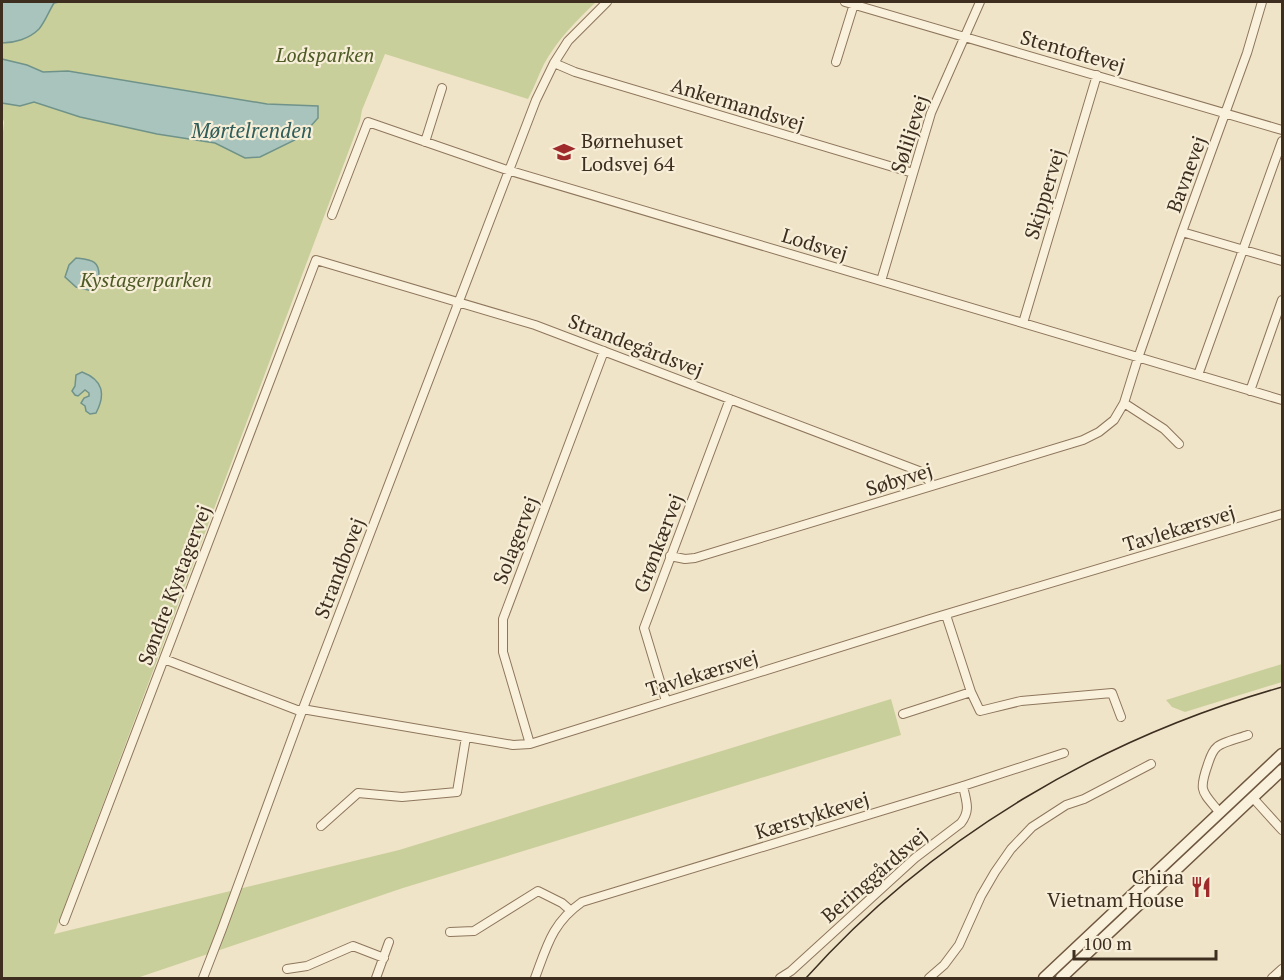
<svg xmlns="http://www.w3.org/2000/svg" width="1284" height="980" viewBox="0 0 1284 980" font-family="'PT Serif',serif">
<rect width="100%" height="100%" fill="#f0e4c8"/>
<path fill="#c9cf9b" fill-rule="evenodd" d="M59 2H596C577 20 557 40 544 64 538 76 534 88 528 99L385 54 362 110 360 121 54 934 399 850 891 699 901 735 403 888 137 978H2V141L4 122 2 116V62L27 65 2 59V43C14 43 29 39 39 29 45 22 49 11 54 3ZM68 71 267 104 317 106 318 118Z
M1282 664V682L1185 712 1172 707 1166 700Z"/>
<path fill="#a9c4bc" stroke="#6f938a" stroke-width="1.5" d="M2 2H59L54 3C49 11 45 22 39 29 29 39 14 43 2 43Z
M2 59 27 65 43 72 68 71 267 104 318 106V118L301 137 260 157 245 158 215 143 157 134 80 117 34 102 20 106 2 103Z
M76 258C91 260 100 260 99 278 98 284 96 286 92 291L76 287 65 277 69 265Z
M82 372C103 380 106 394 96 413L90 414 86 411 85 406 81 403 84 398 89 396V393L85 390 78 396 75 395 72 391 75 386 76 375Z"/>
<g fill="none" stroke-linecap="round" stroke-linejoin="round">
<defs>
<path id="minor" d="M845 2 1282 130
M836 62 854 4
M554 63 575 72 913 173
M425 142 442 88
M332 215 368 122 504 169 1282 400
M1182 232 1282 261
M881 281 931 113 980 2
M1023 323 1097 75
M1198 375 1282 141
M1250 391 1282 300
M1124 403 1164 429 1179 444
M670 556 685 559 695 558 1083 440 1099 432 1114 420 1124 403 1138 358 1182 232 1247 53 1262 2
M164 659 297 710H308L513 745 530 744 930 619 1282 514
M971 692 980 711 1021 701 1112 693 1121 717
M666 701 644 628 730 399
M903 714 971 692 946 615
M530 744 503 652V619L604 351
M1253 798 1282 830
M1220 813C1202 791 1198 792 1208 764 1210 758 1212 751 1217 747 1222 742 1240 738 1248 735
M321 826 358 793 402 797 457 792 466 737
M64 921 316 260 535 325 919 471 933 485
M450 932 474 931 538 891 562 903 570 910
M287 969 307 966 353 946 384 958
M203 978 222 929 302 711 536 100 554 63 568 41 607 2
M376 978 389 942
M535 978C547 946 552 923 582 902L963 786 1064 753
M780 978 791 971 915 858 961 823C971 810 966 801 963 786
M929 978 944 965 959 945 981 896 995 872 1011 849 1032 827 1066 805 1084 799 1151 764
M1272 978 1282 969"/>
<path id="secondary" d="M1044 978 1282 754
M1061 978 1282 770"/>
</defs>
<use href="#minor" stroke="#8d765c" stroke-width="10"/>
<use href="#secondary" stroke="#6f573f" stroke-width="13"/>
<use href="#minor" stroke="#faf1dc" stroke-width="8"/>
<use href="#secondary" stroke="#faf1dc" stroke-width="10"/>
<path stroke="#3d2e20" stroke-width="1.5" d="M806 978C932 837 1101 738 1282 687"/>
</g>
<defs>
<symbol id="school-bare" viewBox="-9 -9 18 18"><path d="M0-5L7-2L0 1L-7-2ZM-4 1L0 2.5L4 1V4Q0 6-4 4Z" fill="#9e2a2b" stroke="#f7eed8" stroke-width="2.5" paint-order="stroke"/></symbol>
<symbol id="restaurant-bare" viewBox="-9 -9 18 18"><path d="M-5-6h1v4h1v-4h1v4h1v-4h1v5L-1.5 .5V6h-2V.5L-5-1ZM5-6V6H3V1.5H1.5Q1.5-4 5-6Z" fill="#9e2a2b" stroke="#f7eed8" stroke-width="2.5" paint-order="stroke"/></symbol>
</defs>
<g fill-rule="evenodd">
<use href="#school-bare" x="549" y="137" width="30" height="30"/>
<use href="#restaurant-bare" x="1186" y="872" width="30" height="30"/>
</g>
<g text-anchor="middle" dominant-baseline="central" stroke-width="4.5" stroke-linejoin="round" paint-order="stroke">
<g font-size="20" fill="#3d2e20" stroke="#f7eed8">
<text transform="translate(1073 51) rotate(16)">Stentoftevej</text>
<text transform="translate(738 104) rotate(17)">Ankermandsvej</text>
<text transform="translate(909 134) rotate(-72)">Søliljevej</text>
<text transform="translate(1186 174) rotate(-70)">Bavnevej</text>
<text transform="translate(1044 194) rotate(-73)">Skippervej</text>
<text transform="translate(815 244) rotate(17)">Lodsvej</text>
<text transform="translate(636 345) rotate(21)">Strandegårdsvej</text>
<text transform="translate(899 479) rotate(-17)">Søbyvej</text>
<text transform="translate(1179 528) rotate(-17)">Tavlekærsvej</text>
<text transform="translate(515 540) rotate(-69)">Solagervej</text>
<text transform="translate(658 543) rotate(-69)">Grønkærvej</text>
<text transform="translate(339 568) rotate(-69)">Strandbovej</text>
<text transform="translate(174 585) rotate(-69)">Søndre Kystagervej</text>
<text transform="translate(702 673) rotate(-17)">Tavlekærsvej</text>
<text transform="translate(812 815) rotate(-17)">Kærstykkevej</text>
<text transform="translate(874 875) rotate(-41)">Beringgårdsvej</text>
</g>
<g font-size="20" font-style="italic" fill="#4d5a26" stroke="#f7eed8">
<text x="325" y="54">Lodsparken</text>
<text x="146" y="279">Kystagerparken</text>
</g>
<g font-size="20" fill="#3d2e20" stroke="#f7eed8" text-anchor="start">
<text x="581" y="140">Børnehuset<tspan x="581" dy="23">Lodsvej 64</tspan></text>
<text x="1184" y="876" text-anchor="end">China<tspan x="1184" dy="23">Vietnam House</tspan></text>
</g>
<g font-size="21" font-style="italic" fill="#2f5d5a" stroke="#f7eed8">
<text x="252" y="130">Mørtelrenden</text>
</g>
</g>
<rect width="1284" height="980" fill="none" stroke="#3d2e20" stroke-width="6"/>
<path d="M1074 950v9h142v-9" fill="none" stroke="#3d2e20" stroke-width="3"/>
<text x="1083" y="950" font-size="18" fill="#3d2e20" stroke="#f7eed8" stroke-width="4.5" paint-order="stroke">100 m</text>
</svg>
